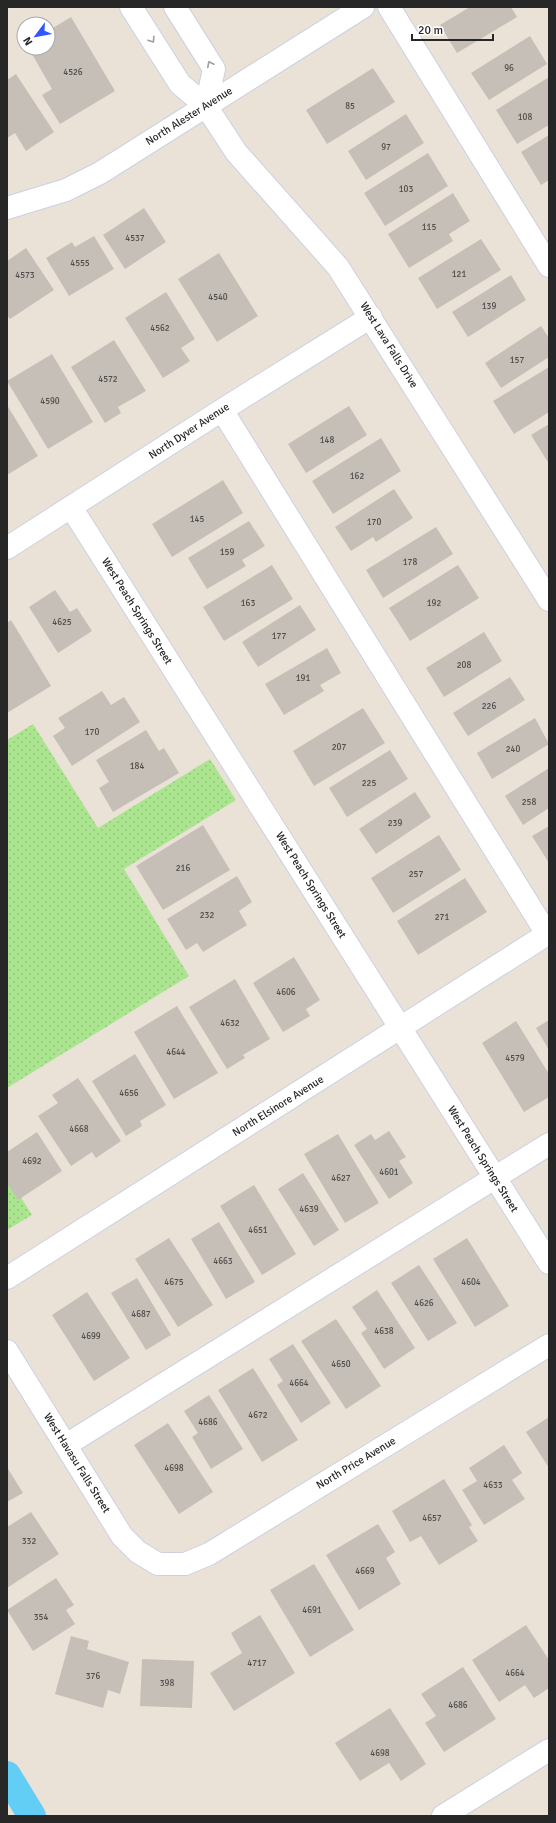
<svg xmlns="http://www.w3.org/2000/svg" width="556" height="1823" viewBox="0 0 556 1823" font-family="Signika,sans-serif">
<defs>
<pattern id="park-dots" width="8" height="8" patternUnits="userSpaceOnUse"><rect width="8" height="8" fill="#ace58f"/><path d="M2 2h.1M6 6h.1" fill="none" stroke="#94c47b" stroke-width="1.8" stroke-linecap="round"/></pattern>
</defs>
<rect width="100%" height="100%" fill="#ebe2d7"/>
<path fill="url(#park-dots)" d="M33 724 98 828 210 759 236 800 124 869 189 976 7 1088V740Z
M7 1175 32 1215 7 1230Z"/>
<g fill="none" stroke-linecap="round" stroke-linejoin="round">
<path stroke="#62cdf5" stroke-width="28" d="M7 1775 32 1816"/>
</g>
<path fill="#c5bfb7" d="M470 7H511L517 17 457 53 440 25Z
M71 17 115 91 60 124 42 95 52 89 32 54 43 48H48V45L52 43 48 36V31Z
M530 36 547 64 489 100 471 73Z
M373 68 395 102 327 144 306 110Z
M16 74 54 132 26 151 15 133 7 138V80Z
M549 77V125L517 144 496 110Z
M406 114 424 143 366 180 348 151Z
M549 135V180L541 185 521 152Z
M428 153 448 186 385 226 364 193Z
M453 193 470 221 449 234 453 241 409 268 388 234Z
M144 208 166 242 125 269 103 235Z
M94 236 114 269 69 296 46 258 72 242 75 247Z
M481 239 501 270 437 309 418 278Z
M26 248 54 290 10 319 7 315V261Z
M219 253 258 316 217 342 178 279Z
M511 275 526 300 468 337 452 312Z
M166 292 195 339 181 348 190 361 163 378 125 318Z
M541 326 549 338V357L501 388 485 363Z
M114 340 146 391 118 407 121 413 105 423 71 367Z
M52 354 93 422 48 449 7 381Z
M549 367V412L514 434 493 401Z
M7 405 38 456 7 475Z
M349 406 367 435 306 473 288 444Z
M549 424V464L531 435Z
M381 438 401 471 333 514 312 481Z
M223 480 243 513 172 557 152 524Z
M394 489 413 518 376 542 373 537 351 551 335 527Z
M249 521 265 546 242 560 246 566 207 589 188 558Z
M436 527 453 554 383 598 366 570Z
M272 565 293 599 224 641 203 607Z
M458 565 479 598 410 641 389 608Z
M55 590 70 612 77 608 92 631 58 653 29 607Z
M300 605 316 630 258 667 242 642Z
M11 620 51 686 7 713V623Z
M484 632 502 661 444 697 426 668Z
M327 648 341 673 320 685 324 691 284 715 265 684Z
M510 677 525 700 468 736 453 713Z
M102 691 111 705 124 697 140 722 72 766 53 736 65 728 58 718Z
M363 708 385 743 314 786 293 751Z
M535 718 549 744 492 779 477 753Z
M146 730 159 751 164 748 179 773 113 812 99 788 109 782 96 760Z
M390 750 408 779 347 817 329 788Z
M549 768V808L523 825 505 796Z
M415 792 431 817 376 854 359 829Z
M203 825 230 870 163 910 136 866Z
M549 826V863L532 836Z
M439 835 461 870 393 913 371 878Z
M237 876 252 902 239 911 247 925 203 952 197 943 186 950 167 919Z
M465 878 487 912 418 955 397 921Z
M294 957 320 1000 306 1009 310 1016 283 1032 253 983Z
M235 979 270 1039 243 1055 245 1058 227 1069 189 1007Z
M177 1006 218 1073 174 1099 134 1032Z
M549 1020V1050L536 1028Z
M516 1021 549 1074V1097L524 1112 482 1043Z
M135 1054 166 1105 140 1121 142 1126 126 1136 92 1081Z
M78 1078 121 1141 96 1158 92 1152 71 1166 38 1116 58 1103 52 1095Z
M389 1131 406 1157 399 1161 413 1183 389 1199 354 1145 371 1134 375 1140Z
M37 1132 62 1171 18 1200 7 1183V1152Z
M338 1134 379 1203 345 1223 304 1154Z
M303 1173 339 1230 314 1246 278 1189Z
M254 1185 296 1254 262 1275 220 1206Z
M219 1222 255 1282 226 1299 191 1239Z
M169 1238 213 1305 178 1327 135 1259Z
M467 1238 509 1306 475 1327 433 1259Z
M419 1265 457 1323 428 1341 391 1283Z
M137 1278 171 1335 146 1350 111 1293Z
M377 1290 415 1348 384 1369 361 1333 367 1329 352 1307Z
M87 1292 130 1358 94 1381 52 1315Z
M336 1319 381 1386 346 1409 301 1341Z
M293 1344 331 1403 301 1423 277 1385 283 1381 269 1359Z
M253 1368 298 1440 262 1462 218 1390Z
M209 1395 243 1449 211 1469 192 1437 198 1433 184 1411Z
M549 1417V1468L526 1432Z
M168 1423 213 1492 179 1514 134 1445Z
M504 1445 522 1473 512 1480 525 1499 484 1525 462 1490 477 1481 469 1468Z
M7 1467 23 1493 7 1502Z
M444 1479 472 1525 469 1527 478 1541 439 1565 421 1536 410 1542 392 1511Z
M31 1512 59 1554 7 1588V1527Z
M378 1524 395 1552 386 1558 401 1584 359 1610 326 1555Z
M314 1564 354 1630 310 1657 270 1590Z
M56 1578 74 1605 66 1610 75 1624 33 1651 7 1610Z
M260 1615 295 1673 234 1711 210 1673 242 1653 231 1633Z
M526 1625 549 1660V1688L534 1698 525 1685 499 1702 472 1660Z
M71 1636 89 1641 87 1649 129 1662 120 1694 108 1690 103 1708 55 1694Z
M142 1659 194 1661 192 1708 140 1706Z
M463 1667 496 1719 444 1752 425 1723 436 1716 421 1694Z
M390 1708 426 1764 401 1781 389 1763 360 1781 335 1743Z"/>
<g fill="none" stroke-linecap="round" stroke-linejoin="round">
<defs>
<path id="minor" d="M131 7 180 84 206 106 214 69 175 7
M389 7 549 266
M206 106 236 152 338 267 549 600
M7 208 66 190 100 173 363 7
M222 410 547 934
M71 507 549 1263
M7 548 222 410 371 317
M7 1278 549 933
M7 1351 122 1536 138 1552 158 1564H185L209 1554 549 1345
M66 1445 549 1144
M443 1816 549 1750"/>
</defs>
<use href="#minor" stroke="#ccd0e1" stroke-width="24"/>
<use href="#minor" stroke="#fff" stroke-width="22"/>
</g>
<defs><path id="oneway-chevron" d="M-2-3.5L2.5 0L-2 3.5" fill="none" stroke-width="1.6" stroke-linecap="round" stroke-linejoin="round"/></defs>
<g stroke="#9e9e9e">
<use href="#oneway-chevron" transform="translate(152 40) rotate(57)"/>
<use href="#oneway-chevron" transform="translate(210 64) rotate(-117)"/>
</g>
<g text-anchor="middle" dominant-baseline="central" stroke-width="4" stroke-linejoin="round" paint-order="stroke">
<g font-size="9" fill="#4e4d4b">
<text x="509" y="68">96</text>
<text x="73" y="72">4526</text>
<text x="350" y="106">85</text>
<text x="525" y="117">108</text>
<text x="386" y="147">97</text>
<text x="406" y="189">103</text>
<text x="429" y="227">115</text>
<text x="135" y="238">4537</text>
<text x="80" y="263">4555</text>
<text x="459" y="274">121</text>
<text x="25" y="275">4573</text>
<text x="218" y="297">4540</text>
<text x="489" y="306">139</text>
<text x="160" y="328">4562</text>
<text x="517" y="360">157</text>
<text x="108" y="379">4572</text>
<text x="50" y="401">4590</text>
<text x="327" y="440">148</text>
<text x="357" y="476">162</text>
<text x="197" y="519">145</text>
<text x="374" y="522">170</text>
<text x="227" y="552">159</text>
<text x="410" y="562">178</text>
<text x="248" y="603">163</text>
<text x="434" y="603">192</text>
<text x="62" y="622">4625</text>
<text x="279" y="636">177</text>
<text x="464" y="665">208</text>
<text x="303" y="678">191</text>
<text x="489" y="706">226</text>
<text x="92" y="732">170</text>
<text x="339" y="747">207</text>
<text x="513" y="749">240</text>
<text x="137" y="766">184</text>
<text x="369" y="783">225</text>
<text x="529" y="802">258</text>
<text x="395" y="823">239</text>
<text x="183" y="868">216</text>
<text x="416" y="874">257</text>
<text x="207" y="915">232</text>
<text x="442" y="917">271</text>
<text x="286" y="992">4606</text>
<text x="230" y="1023">4632</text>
<text x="176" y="1052">4644</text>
<text x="515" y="1058">4579</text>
<text x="129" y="1093">4656</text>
<text x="79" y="1129">4668</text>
<text x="32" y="1161">4692</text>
<text x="389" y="1172">4601</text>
<text x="341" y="1178">4627</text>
<text x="309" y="1209">4639</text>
<text x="258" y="1230">4651</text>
<text x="223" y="1261">4663</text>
<text x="174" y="1282">4675</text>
<text x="471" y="1282">4604</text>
<text x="424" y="1303">4626</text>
<text x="141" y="1314">4687</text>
<text x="384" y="1331">4638</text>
<text x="91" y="1336">4699</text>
<text x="341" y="1364">4650</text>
<text x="299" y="1383">4664</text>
<text x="258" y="1415">4672</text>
<text x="208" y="1422">4686</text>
<text x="174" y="1468">4698</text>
<text x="493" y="1485">4633</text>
<text x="432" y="1518">4657</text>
<text x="29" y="1541">332</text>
<text x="365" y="1571">4669</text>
<text x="312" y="1610">4691</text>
<text x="41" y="1617">354</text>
<text x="257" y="1663">4717</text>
<text x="515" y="1673">4664</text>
<text x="93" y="1676">376</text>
<text x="167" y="1683">398</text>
<text x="458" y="1705">4686</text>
<text x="380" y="1753">4698</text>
</g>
<g font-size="11" fill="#272727" stroke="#fff">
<text transform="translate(189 116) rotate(-32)">North Alester Avenue</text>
<text transform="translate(389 345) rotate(58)">West Lava Falls Drive</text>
<text transform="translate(189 431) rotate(-33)">North Dyver Avenue</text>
<text transform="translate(137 611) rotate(58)">West Peach Springs Street</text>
<text transform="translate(311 885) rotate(58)">West Peach Springs Street</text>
<text transform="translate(278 1106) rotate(-32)">North Elsinore Avenue</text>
<text transform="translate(483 1159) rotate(58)">West Peach Springs Street</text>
<text transform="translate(77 1463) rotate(58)">West Havasu Falls Street</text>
<text transform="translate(356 1463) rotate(-31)">North Price Avenue</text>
</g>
</g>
<rect width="556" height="1823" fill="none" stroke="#272727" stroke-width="16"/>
<g transform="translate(36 36) rotate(238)"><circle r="19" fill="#ffffff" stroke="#a9a9a9"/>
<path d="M0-3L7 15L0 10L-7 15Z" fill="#2f56ff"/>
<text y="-6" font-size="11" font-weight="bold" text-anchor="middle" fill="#272727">N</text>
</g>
<path d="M412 34v6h81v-6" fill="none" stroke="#272727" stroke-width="2"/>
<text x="418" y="34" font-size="12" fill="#272727" stroke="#ffffff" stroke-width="3" paint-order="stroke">20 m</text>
</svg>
